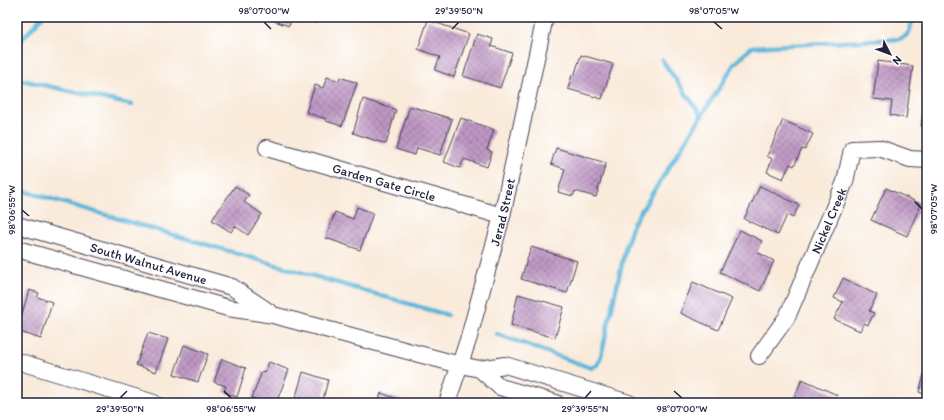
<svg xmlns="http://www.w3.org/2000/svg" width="944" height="420" viewBox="0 0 944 420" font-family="Itim,sans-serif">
<defs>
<pattern id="building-cross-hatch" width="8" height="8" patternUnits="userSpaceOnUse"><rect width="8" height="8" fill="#bf97c4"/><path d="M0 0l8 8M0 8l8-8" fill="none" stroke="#9b7ba0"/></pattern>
</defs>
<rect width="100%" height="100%" fill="#fff"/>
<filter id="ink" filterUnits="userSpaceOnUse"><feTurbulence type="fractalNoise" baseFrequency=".025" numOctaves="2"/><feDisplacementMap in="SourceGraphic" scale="8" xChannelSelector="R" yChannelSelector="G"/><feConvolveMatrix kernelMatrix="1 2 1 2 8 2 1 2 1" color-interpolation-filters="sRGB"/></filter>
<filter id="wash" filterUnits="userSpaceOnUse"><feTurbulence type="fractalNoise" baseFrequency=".012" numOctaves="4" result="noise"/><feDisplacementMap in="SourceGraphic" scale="16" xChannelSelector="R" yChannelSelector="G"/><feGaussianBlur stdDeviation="0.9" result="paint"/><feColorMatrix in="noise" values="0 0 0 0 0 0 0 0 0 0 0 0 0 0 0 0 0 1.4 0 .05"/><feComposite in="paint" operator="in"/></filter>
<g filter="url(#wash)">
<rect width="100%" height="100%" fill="#f9eada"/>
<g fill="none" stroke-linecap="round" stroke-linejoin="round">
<path stroke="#5bb6d9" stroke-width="4.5" d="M17 45 42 17
M662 60 702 116
M17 79 132 105
M17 189 447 315
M497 334 591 368 597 365 601 356 626 246 633 224 735 63 752 47 899 39C911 36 910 28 913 17"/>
</g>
<g id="blocks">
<path fill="url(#building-cross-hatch)" d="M276 17H292L289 26 274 21Z
M298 17H317L315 23Z
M428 20 469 34 454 77 435 70 440 57 418 49Z
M477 34 493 39 491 46 512 53 500 88 463 76Z
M581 55 613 64 602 99 568 89 572 75 574 76Z
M878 61 913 66 906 118 890 115 892 101 873 99Z
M327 77 339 81 340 77 357 83 342 126 326 121V119L306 112 315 85 323 88Z
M926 94H927V127L921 126Z
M363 99 396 110 386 144 353 133Z
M410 106 452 119 440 155 417 148 415 155 396 149Z
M461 118 494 130 487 150 492 152 487 167 464 159 460 168 444 162Z
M783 120 813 134 805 150 802 149 794 166 790 164 783 179 767 172 772 159 767 156Z
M556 148 606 163 596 197 575 191 573 196 558 192 565 169 551 164Z
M235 186 249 195 244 202 262 214 248 235 235 226 231 232 212 220Z
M760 186 799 205 793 218 787 215 778 235 744 219Z
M886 188 921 204 907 236 871 220Z
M357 207 373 213 360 250 326 238 335 212 353 219Z
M740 230 762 241 757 252 774 261 760 291 720 272Z
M531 247 577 261 567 293 521 279Z
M843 278 877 295 869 311 874 313 868 325 864 323 860 331 834 319 843 302 834 298Z
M693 282 732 299 718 330 680 313Z
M29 290 39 293 37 297 52 302 41 339 17 331Z
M518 294 564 307 555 338 511 325Z
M148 333 168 339 156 372 136 365Z
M184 345 208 354 198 382 174 374Z
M222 359 246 368 237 397 224 392 226 386 214 382Z
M269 362 289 370 276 403H266L252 398 262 371 265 373Z
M927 366V395L919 392Z
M303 372 328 380 322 403H294Z
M802 379 837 395 834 403H792Z
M381 393 409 403H378Z"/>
</g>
</g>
<g filter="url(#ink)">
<use href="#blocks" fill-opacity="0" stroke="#424053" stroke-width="1"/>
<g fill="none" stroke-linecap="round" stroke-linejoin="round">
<defs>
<g id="minor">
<path id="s1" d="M267 148 502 216"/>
<path id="s2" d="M17 225 232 287 269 312"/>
<path d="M17 249 228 308 273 315 460 365 480 369 505 365 629 403"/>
<path id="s3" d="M759 356 787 317 845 182 852 149 879 148 910 159 927 160"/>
<path d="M17 361 154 403"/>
<path d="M480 369 500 387 556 403"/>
<path id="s4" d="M447 403 469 337 502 216 545 17"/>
</g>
</defs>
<use href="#minor" stroke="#424053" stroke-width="18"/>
<use href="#minor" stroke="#fff" stroke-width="16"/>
</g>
</g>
<path fill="none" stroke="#22223b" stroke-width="1.5" d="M264 22 271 29M714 22 722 29M452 29 459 22M915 202 922 209M22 210 29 216M224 391 231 398M674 391 682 398M120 398 127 391M585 398 591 391"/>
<g text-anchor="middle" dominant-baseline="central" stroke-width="4" stroke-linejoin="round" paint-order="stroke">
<g font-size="13" fill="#22223b" stroke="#fff">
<text stroke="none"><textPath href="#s1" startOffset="122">Garden Gate Circle</textPath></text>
<text stroke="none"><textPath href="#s4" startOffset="199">Jerad Street</textPath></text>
<text stroke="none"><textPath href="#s3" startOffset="153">Nickel Creek</textPath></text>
<text stroke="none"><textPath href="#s2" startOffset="137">South Walnut Avenue</textPath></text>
</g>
</g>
<rect width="944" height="420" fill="none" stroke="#fff" stroke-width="44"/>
<g transform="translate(890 54) rotate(132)" stroke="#ffffff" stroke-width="3" paint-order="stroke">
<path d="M0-3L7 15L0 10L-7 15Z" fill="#22223b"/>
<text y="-6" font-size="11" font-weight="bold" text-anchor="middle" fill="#22223b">N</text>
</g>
<rect x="22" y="22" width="900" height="376" fill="none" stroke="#22223b" stroke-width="1.5"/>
<g font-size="10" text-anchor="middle" fill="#22223b">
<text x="264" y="14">98°07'00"W</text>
<text x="459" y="14">29°39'50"N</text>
<text x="714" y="14">98°07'05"W</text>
<text transform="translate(933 209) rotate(-90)" y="4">98°07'05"W</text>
<text transform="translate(11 210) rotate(-90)" y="4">98°06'55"W</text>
<text x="120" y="412">29°39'50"N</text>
<text x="231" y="412">98°06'55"W</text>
<text x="585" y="412">29°39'55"N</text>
<text x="682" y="412">98°07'00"W</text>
</g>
</svg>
